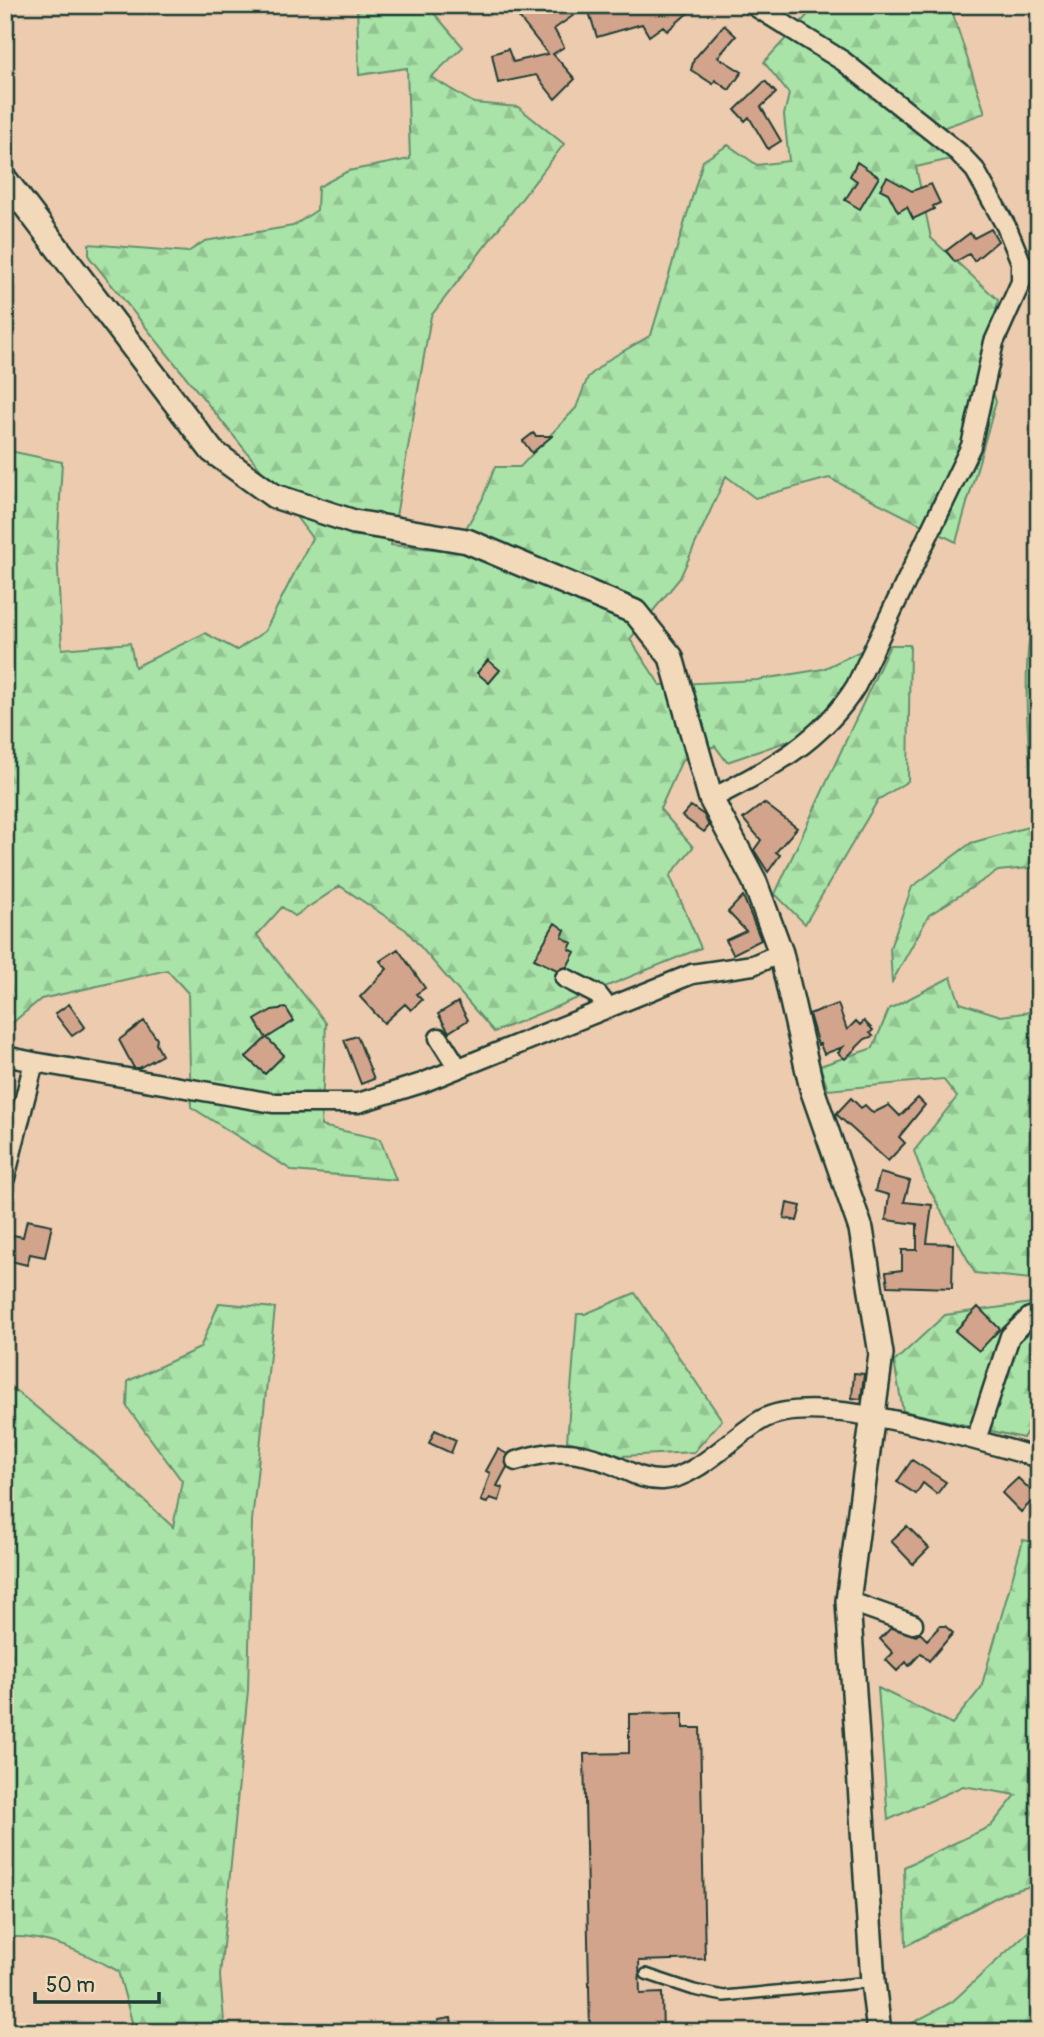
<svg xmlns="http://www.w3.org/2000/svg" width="1044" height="2037" viewBox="0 0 1044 2037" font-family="Pangolin,sans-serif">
<defs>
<pattern id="forest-firs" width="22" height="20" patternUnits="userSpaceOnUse" patternTransform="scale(1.75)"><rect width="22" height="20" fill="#a9e3a8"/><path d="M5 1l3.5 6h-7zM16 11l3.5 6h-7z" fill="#91c491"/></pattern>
</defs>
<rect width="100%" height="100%" fill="#eccbae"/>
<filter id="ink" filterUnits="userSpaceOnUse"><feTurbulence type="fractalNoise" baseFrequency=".0143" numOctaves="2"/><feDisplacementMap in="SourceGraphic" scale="14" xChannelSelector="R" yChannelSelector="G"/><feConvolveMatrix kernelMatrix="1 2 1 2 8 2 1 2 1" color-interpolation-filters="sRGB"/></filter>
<g filter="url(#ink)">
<path fill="url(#forest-firs)" stroke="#64906e" stroke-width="2" d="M357 5H427L463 47 431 77 474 103 518 107 564 144 431 316 391 545 453 551 482 500 495 467H520L576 408 588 377 608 360 651 335 703 161 728 145 757 165 789 161 784 115 789 94 764 62 815 7 950 5 985 113 939 129 955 158 916 167 931 238 998 300 986 369 996 402 956 542 829 478 755 498 726 476 680 578 630 639 660 685 757 680 823 669 863 650 858 693 833 702 803 736 727 762 715 746 682 760 660 809 693 847 670 876 701 948 494 1032 406 930 340 886 295 916 282 907 257 935 326 1023 321 1126 380 1139 396 1180 293 1171 191 1107 188 993 167 970 41 999 5 1029V450L62 462 57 551 62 649 130 643 135 667 205 633 237 650 265 631 312 538 254 461 89 257V244L188 252 205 241 293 226 317 210 318 187 348 171 410 159 407 68 359 75Z
M1039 597V867L998 871 929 915 892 982 890 948 912 887 971 843 1035 825C1030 765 1017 650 1039 597Z
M890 645H910L908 781 878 800 805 924 775 894Z
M951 977 960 1003 1001 1016 1039 1011V1118L1035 1145 1039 1147V1280L975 1273 925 1181 914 1151 957 1097 943 1079 828 1090 820 1066 873 1048 889 1009Z
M635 1293 722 1420 694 1452 622 1456 567 1441 577 1314H585Z
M1039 1302V1411L1023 1438 903 1411 894 1362 945 1315Z
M219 1303 275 1308 252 1521 248 1690 220 1976 225 2032H139L134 2029 118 1971C83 1952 46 1935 5 1937V1387L16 1391 92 1452 173 1527 182 1481 127 1407 128 1381 200 1348Z
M1023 1540 1039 1543V1884L1002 1894 906 1946 904 1867 991 1826 1016 1795 963 1786 888 1820 878 1688 952 1724 981 1688Z
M1039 1912V2032H901V2029L952 2002 1029 1931Z"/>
<path fill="#d3a48c" stroke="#1f3d34" stroke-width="2" d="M509 5H697L667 31 663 26 649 36 642 24 597 37 587 6 554 29 564 47 553 54 575 79 555 99 536 75 498 83 492 54 508 49 513 62 548 54Z
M724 25 736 36 718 57 742 72 729 90 715 80 713 84 691 70 694 59Z
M765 81 776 93 761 107 781 141 768 149 749 117 745 121 735 110Z
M857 162 879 177 860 209 845 200 857 181 850 176Z
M887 177 912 191 931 184 940 203 933 206 934 209 913 219 907 207 898 212 888 193 880 189Z
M991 229 998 241 974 261 969 254 955 262 946 251 970 233 974 238Z
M533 433 536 436H552L532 453 523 441Z
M488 660 500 670 489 683 477 673Z
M764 803 797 828 776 852 780 855 768 872 754 850 761 840 743 819Z
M691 806 704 815 709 826 704 832 682 816Z
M743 896 761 940 733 954 726 940 746 931 728 912Z
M555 923 565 930 562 937 572 943 569 949 575 952 567 967 557 970 534 959Z
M398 949 425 988 416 994 422 1000 411 1010 405 1004 384 1023 360 997 387 969 380 961Z
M458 1002 468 1020 449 1032 438 1014Z
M69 1004 85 1027 72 1036 55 1014Z
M838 1004 847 1030 856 1021 860 1025 864 1021 873 1030 870 1033 873 1036 865 1039 845 1059 838 1053 843 1047 824 1054 820 1044 818 1045 809 1014Z
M286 1008 294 1021 267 1038 284 1055 265 1074 246 1057 266 1038 255 1020 272 1010Z
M144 1021 157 1039 156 1044 162 1055 139 1068H134L119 1040Z
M357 1036 374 1079 361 1084 344 1040Z
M851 1098 861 1108 865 1105 873 1113 889 1105 900 1116 918 1098 925 1105 899 1137 905 1143 888 1161 836 1114Z
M880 1173 910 1181 904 1202 932 1205 927 1243 953 1244 952 1288 888 1286 886 1272 902 1270V1250H917V1224L886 1220 889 1195 875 1191Z
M787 1203 801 1206 797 1221 784 1218Z
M27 1220 52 1225 45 1257 30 1254 27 1265 7 1260 13 1235 23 1237Z
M978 1307 1000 1329 979 1351 955 1331Z
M854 1373 864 1374 861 1399 852 1398Z
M435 1430 456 1440 451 1453 429 1443Z
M498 1449 507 1454V1467L497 1486 503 1488 499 1501 490 1498 487 1503 481 1501 490 1473 486 1471Z
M912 1460 946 1482 937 1494 923 1483 916 1494 897 1482Z
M1018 1478 1037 1496 1021 1512 1002 1493Z
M907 1526 929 1548 913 1564 891 1541Z
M940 1626H945L953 1633 929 1661 921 1653 909 1666 906 1662 897 1671 886 1660 893 1653 880 1639 891 1628 916 1636 920 1633 927 1640Z
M683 1713V1728H700L705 1959 639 1961 640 1994 662 1993 663 2032H590L584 1754 629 1753V1714Z
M451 2018 453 2032H440L438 2020Z"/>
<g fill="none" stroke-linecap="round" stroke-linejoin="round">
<defs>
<path id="service" d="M646 1974 694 1990 724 1996 871 1982"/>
<path id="minor" d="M711 799C767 770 822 742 856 686L971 446 994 342 1021 282V262L1007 228 975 170 958 152 843 61 753 5
M565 978 598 995 608 1008
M439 1038 458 1068
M5 1056 34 1062 5 1178
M34 1062 273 1103H358L422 1083 692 974 753 965 781 953
M976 1440 1010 1336 1030 1317 1039 1316
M516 1461C550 1450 574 1449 609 1463 628 1470 641 1481 663 1480 697 1478 734 1435 763 1419 817 1390 979 1441 1039 1458
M848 1601 913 1624"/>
<path id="tertiary" d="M5 179 212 451 274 496 354 522 467 541 635 612 671 657 711 799 754 880 781 953 812 1089 861 1229 881 1354 848 1601 873 1982 879 2032"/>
</defs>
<use href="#service" stroke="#1f3d34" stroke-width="14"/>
<use href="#minor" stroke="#1f3d34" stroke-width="23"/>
<use href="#tertiary" stroke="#1f3d34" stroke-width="28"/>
<use href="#service" stroke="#f2d9ba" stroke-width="9"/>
<use href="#minor" stroke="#f2d9ba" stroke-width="18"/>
<use href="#tertiary" stroke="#f2d9ba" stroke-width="23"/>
</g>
</g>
<rect width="1044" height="2037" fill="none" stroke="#f2d9ba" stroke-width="28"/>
<rect x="14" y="14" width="1016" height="2009" fill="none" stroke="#1f3d34" stroke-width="2.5" filter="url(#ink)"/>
<path d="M35 1992v10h124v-10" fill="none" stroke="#1f3d34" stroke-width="3.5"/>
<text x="46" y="1992" font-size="21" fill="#1f3d34" stroke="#f2d9ba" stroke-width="5" paint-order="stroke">50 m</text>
</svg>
